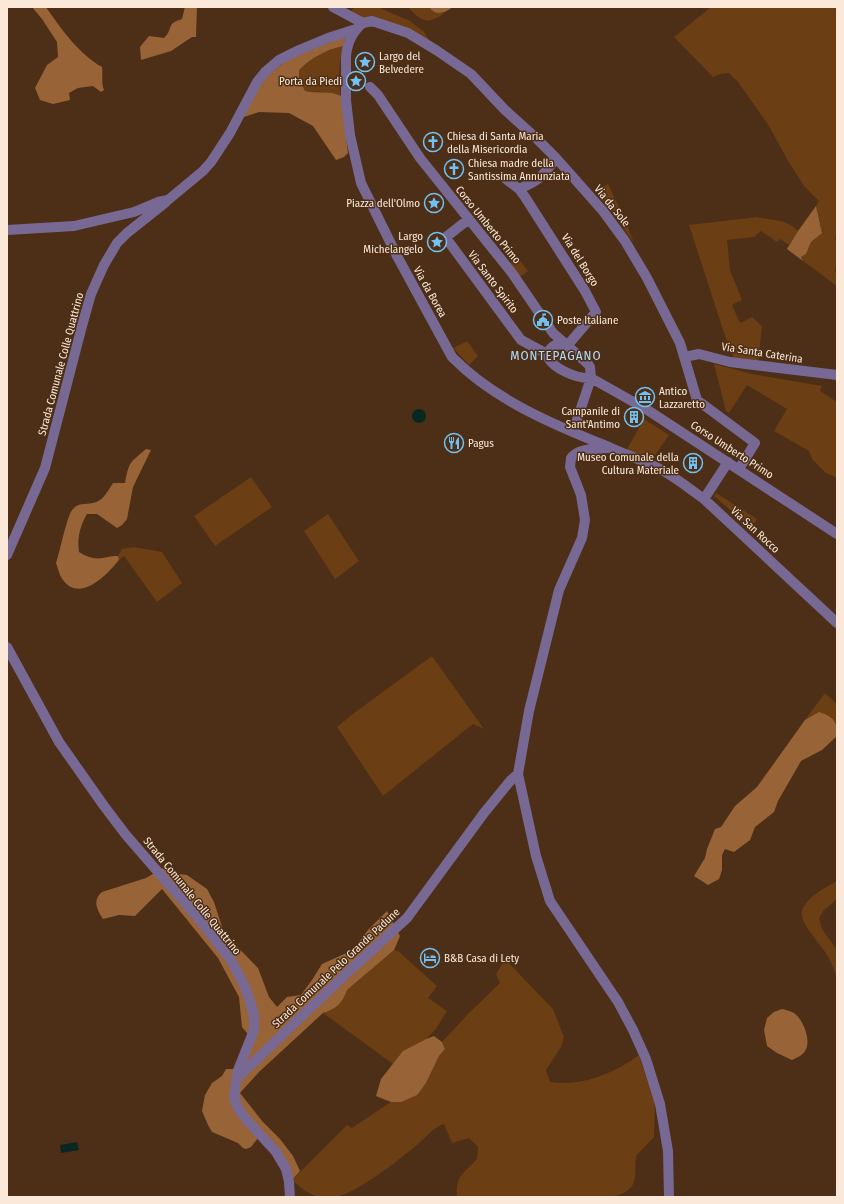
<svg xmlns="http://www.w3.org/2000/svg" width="844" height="1204" viewBox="0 0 844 1204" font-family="'Fira Sans Condensed',sans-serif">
<rect width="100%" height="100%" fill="#4c2f16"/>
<path fill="#6b3e13" d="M354 7H381L382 9 410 21 424 32 430 41 363 18 351 12Z
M408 7H429C434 13 439 14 446 12 428 25 423 23 408 7Z
M711 7H835L837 15V235L835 238C838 246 839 262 835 270L837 276V286L803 261 801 257 806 254 811 242 822 233 816 206 819 201 804 186 787 159 769 126 738 82 729 73 721 74 713 77 674 37Z
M343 46C339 63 338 79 341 96 330 90 317 93 305 91L299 80V70C312 57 326 50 343 46Z
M608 184 625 220 634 243 618 220 596 192Z
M757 217C772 220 787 219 798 231L789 245 780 239 777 242 761 231 754 237 727 240 730 270 742 300 732 305 740 323 752 317 762 326 758 363 734 359 726 339 689 225Z
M517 257 528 271 517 279 507 266Z
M467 341 478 356 469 365 453 348Z
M714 364 752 374 822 386 820 391 837 402V478L826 473 812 459 809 451 774 431 787 409 747 385 729 413 726 411Z
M644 419 669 435 651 461 626 451Z
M251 477 272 507 215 546 194 516Z
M716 493 757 519 751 528 714 496Z
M328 514 359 561 335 579 304 531Z
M134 547 162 552 182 583 157 602 124 556 119 560 118 556 122 549Z
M432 656 484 729 473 724 383 796 337 727 354 713Z
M825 693 837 704V726L834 721 805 720Z
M837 881V899L824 910 819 918 822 929 837 950V977C834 970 831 961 827 955 821 945 803 926 802 916 799 901 826 887 837 881Z
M394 950 398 951 437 986 428 998 447 1011 436 1029 426 1039 403 1051 393 1064 323 1013C335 1009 344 1003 347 990Z
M505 959 553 1009 564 1037 561 1047 546 1070 550 1082C581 1087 615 1073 639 1055L655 1104 654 1137 636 1156C634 1179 640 1190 612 1197H457C455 1176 464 1173 477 1159L478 1147 469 1138 452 1143 444 1124C434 1127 426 1137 418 1144 402 1158 355 1194 336 1197 331 1198 325 1197 320 1197 309 1195 300 1187 292 1180L347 1125 352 1128 391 1102H401L426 1083 439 1056 445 1049 442 1042 469 1013 500 983 496 974Z"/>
<path fill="#986437" d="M32 7H46C61 29 79 54 102 67 103 75 101 83 104 90L101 92 93 86 78 88 69 93 70 100 53 104 40 100 35 88 47 65 58 57 57 42 42 19Z
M185 7H197L196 37H192L171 51 141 60 140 47 149 36 164 38C174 29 165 24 182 19Z
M429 7H453C445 13 436 17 429 7Z
M346 36 343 46C326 50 312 57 299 70V79L305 91C317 94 330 90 341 96L348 153 344 157 336 160 313 126 289 113 259 112 244 117 254 94 268 75 290 58Z
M816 206 822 233 811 242 806 254 801 257 803 261 787 249 798 231Z
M146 449 151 450 133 487 127 519 122 525 117 528 97 514H87C80 526 77 538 79 552 88 558 97 560 108 557 112 556 114 556 118 556L119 560C107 575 80 603 63 580 59 575 58 568 56 563 60 552 67 514 73 509 79 502 85 505 93 503 103 501 108 491 113 483H125C129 461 130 463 146 449Z
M819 712C832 716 838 721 837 736L822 750 801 761 778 801 774 812 755 827 750 840 734 852 725 849 722 855V870L719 879 708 885 694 876 705 858 707 849 715 829 721 827 735 806 757 787 805 720Z
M163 868 179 874 187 875 207 889 214 902 224 933 258 968 269 997 277 1007 287 997 301 995 312 980 322 964 353 950 368 930 387 911 400 936 394 950 347 990C343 1003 336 1009 323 1013L259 1072 240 1093 262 1121 280 1139 293 1156 300 1171 292 1180 286 1167 258 1138 251 1147 246 1149 243 1148 238 1143 212 1132 208 1125 202 1111 205 1095 212 1083 222 1076 226 1069H234L252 1039 242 1027 239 997 218 958 162 889 135 916 119 915 103 919C97 910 92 900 102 892L146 878Z
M782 1009C786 1010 791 1011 794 1013 803 1019 812 1041 805 1051 802 1056 798 1057 792 1060L777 1053 767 1046 764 1030 767 1018 774 1012Z
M434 1036 442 1042 445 1049 439 1056 426 1083 417 1095 401 1102H391L376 1096 381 1079 403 1051 426 1039Z"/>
<path fill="#0a2722" d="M412 416a7 7 0 1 1 14 0a7 7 0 1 1-14 0Z
M77 1142 79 1150 61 1153 60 1145Z"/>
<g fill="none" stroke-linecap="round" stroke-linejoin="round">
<path stroke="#786994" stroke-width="10" d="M333 7 363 23
M363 23C352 32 347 43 346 57V100L350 135 361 183 397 256 452 357C494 400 554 425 609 447 624 454 639 459 654 466 672 474 688 488 704 499L837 623
M363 23 372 21 408 33 436 50 471 74 505 110 536 138 556 158 603 211 625 241 647 278 680 343 697 400 755 443 739 469
M370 87 378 95 420 158 512 273 553 333 588 364 590 367 591 378 573 432
M506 179 519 189 525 197 585 291 596 312 567 346
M519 189C540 180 543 176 556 158
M469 219 446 237V238L521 340 547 354
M7 230 74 226 134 212 158 202 168 200 203 171 211 162 230 133 257 82 265 72 279 60 299 50 328 38 356 29
M567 346C557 343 552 344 547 354 550 368 577 379 591 378
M684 357 699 354 730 362 837 375
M591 378 646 409 837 534
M608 448C596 449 578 448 571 458L570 467 581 495 585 520 582 538 559 590 529 711 518 774 536 856 550 901 618 1002 633 1030 646 1059 660 1104 668 1151 669 1197
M704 499 728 462
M7 555 45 468 82 326 91 294 104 265 117 243 127 233 166 202
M7 647 59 742 104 806 126 835 198 918 231 960 244 985 249 998 254 1015V1030L238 1070 234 1097 238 1108 244 1117 276 1152 286 1169 289 1182 290 1197
M236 1079 349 971 407 918 484 813 511 780 518 774"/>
</g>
<defs>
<symbol id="sight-ring" viewBox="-11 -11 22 22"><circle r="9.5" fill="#4c2f16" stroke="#72c1f5" stroke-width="1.5"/><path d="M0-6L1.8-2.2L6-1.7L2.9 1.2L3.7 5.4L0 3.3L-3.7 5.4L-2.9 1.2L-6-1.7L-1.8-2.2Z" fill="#72c1f5"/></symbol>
<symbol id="church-ring" viewBox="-11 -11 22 22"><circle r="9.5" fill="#4c2f16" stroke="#72c1f5" stroke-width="1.5"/><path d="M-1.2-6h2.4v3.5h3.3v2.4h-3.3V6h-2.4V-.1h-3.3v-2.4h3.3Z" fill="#72c1f5"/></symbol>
<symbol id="civic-ring" viewBox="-11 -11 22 22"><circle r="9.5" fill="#4c2f16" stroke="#72c1f5" stroke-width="1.5"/><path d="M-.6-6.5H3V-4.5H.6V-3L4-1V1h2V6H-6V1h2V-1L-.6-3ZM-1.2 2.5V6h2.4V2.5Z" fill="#72c1f5"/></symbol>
<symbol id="museum-ring" viewBox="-11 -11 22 22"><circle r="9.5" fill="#4c2f16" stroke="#72c1f5" stroke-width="1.5"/><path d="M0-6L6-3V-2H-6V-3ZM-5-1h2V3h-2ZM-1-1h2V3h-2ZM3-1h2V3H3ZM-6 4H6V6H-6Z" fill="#72c1f5"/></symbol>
<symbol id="building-ring" viewBox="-11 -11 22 22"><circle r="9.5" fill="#4c2f16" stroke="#72c1f5" stroke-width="1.5"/><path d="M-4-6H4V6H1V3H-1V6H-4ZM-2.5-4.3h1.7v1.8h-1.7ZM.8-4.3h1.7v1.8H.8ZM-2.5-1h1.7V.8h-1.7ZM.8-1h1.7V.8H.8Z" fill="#72c1f5"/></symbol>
<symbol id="restaurant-ring" viewBox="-11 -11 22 22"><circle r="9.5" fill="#4c2f16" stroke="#72c1f5" stroke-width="1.5"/><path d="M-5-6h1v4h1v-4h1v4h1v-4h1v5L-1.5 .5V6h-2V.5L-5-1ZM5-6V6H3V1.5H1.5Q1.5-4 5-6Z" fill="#72c1f5"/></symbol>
<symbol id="hotel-ring" viewBox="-11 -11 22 22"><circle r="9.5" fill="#4c2f16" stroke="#72c1f5" stroke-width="1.5"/><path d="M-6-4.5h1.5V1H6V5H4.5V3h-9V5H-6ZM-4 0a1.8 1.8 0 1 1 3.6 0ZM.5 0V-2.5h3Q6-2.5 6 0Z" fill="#72c1f5"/></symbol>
</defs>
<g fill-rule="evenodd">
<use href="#sight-ring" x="354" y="51" width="22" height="22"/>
<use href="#sight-ring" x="345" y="70" width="22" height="22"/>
<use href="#church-ring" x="422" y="131" width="22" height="22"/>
<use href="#church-ring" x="443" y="158" width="22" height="22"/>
<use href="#sight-ring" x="423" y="192" width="22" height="22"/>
<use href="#sight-ring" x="426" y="231" width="22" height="22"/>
<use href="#civic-ring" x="532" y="309" width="22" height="22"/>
<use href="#museum-ring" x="634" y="386" width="22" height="22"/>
<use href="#building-ring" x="623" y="406" width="22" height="22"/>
<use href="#restaurant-ring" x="443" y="432" width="22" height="22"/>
<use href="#building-ring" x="682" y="452" width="22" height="22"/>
<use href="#hotel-ring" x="419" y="947" width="22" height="22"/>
</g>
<g text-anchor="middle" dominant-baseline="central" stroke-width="3" stroke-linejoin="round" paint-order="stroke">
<g font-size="11" fill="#fbe8d9" stroke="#4c2f16" text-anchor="start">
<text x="379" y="56">Largo del<tspan x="379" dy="13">Belvedere</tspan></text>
<text x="342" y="81" text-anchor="end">Porta da Piedi</text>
<text x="447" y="136">Chiesa di Santa Maria<tspan x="447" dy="13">della Misericordia</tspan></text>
<text x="468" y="163">Chiesa madre della<tspan x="468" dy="13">Santissima Annunziata</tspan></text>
<text x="420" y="203" text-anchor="end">Piazza dell'Olmo</text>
<text x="423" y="236" text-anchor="end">Largo<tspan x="423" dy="13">Michelangelo</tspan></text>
<text x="557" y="320">Poste Italiane</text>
<text x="659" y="391">Antico<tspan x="659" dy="13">Lazzaretto</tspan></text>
<text x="620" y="411" text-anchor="end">Campanile di<tspan x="620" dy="13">Sant'Antimo</tspan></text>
<text x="468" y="443">Pagus</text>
<text x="679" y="457" text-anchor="end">Museo Comunale della<tspan x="679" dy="13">Cultura Materiale</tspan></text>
<text x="444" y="958">B&amp;B Casa di Lety</text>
</g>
<g font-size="11" fill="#fbe8d9" stroke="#4c2f16">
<text transform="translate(612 206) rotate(51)">Via da Sole</text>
<text transform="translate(488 225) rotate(51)">Corso Umberto Primo</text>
<text transform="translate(580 260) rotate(58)">Via del Borgo</text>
<text transform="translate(493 282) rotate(53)">Via Santo Spirito</text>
<text transform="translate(430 292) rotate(61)">Via da Borea</text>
<text transform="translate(762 353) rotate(9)">Via Santa Caterina</text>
<text transform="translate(61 364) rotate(-75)">Strada Comunale Colle Quattrino</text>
<text transform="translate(732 450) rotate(33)">Corso Umberto Primo</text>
<text transform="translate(755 530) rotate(43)">Via San Rocco</text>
<text transform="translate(192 896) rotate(51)">Strada Comunale Colle Quattrino</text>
<text transform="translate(336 968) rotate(-43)">Strada Comunale Pelo Grande Padune</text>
</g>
<g font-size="13" letter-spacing="1" fill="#b3ddfb" stroke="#4c2f16">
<text x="556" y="355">MONTEPAGANO</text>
</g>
</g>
<rect width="844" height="1204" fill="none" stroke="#fbe8d9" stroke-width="16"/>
</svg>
